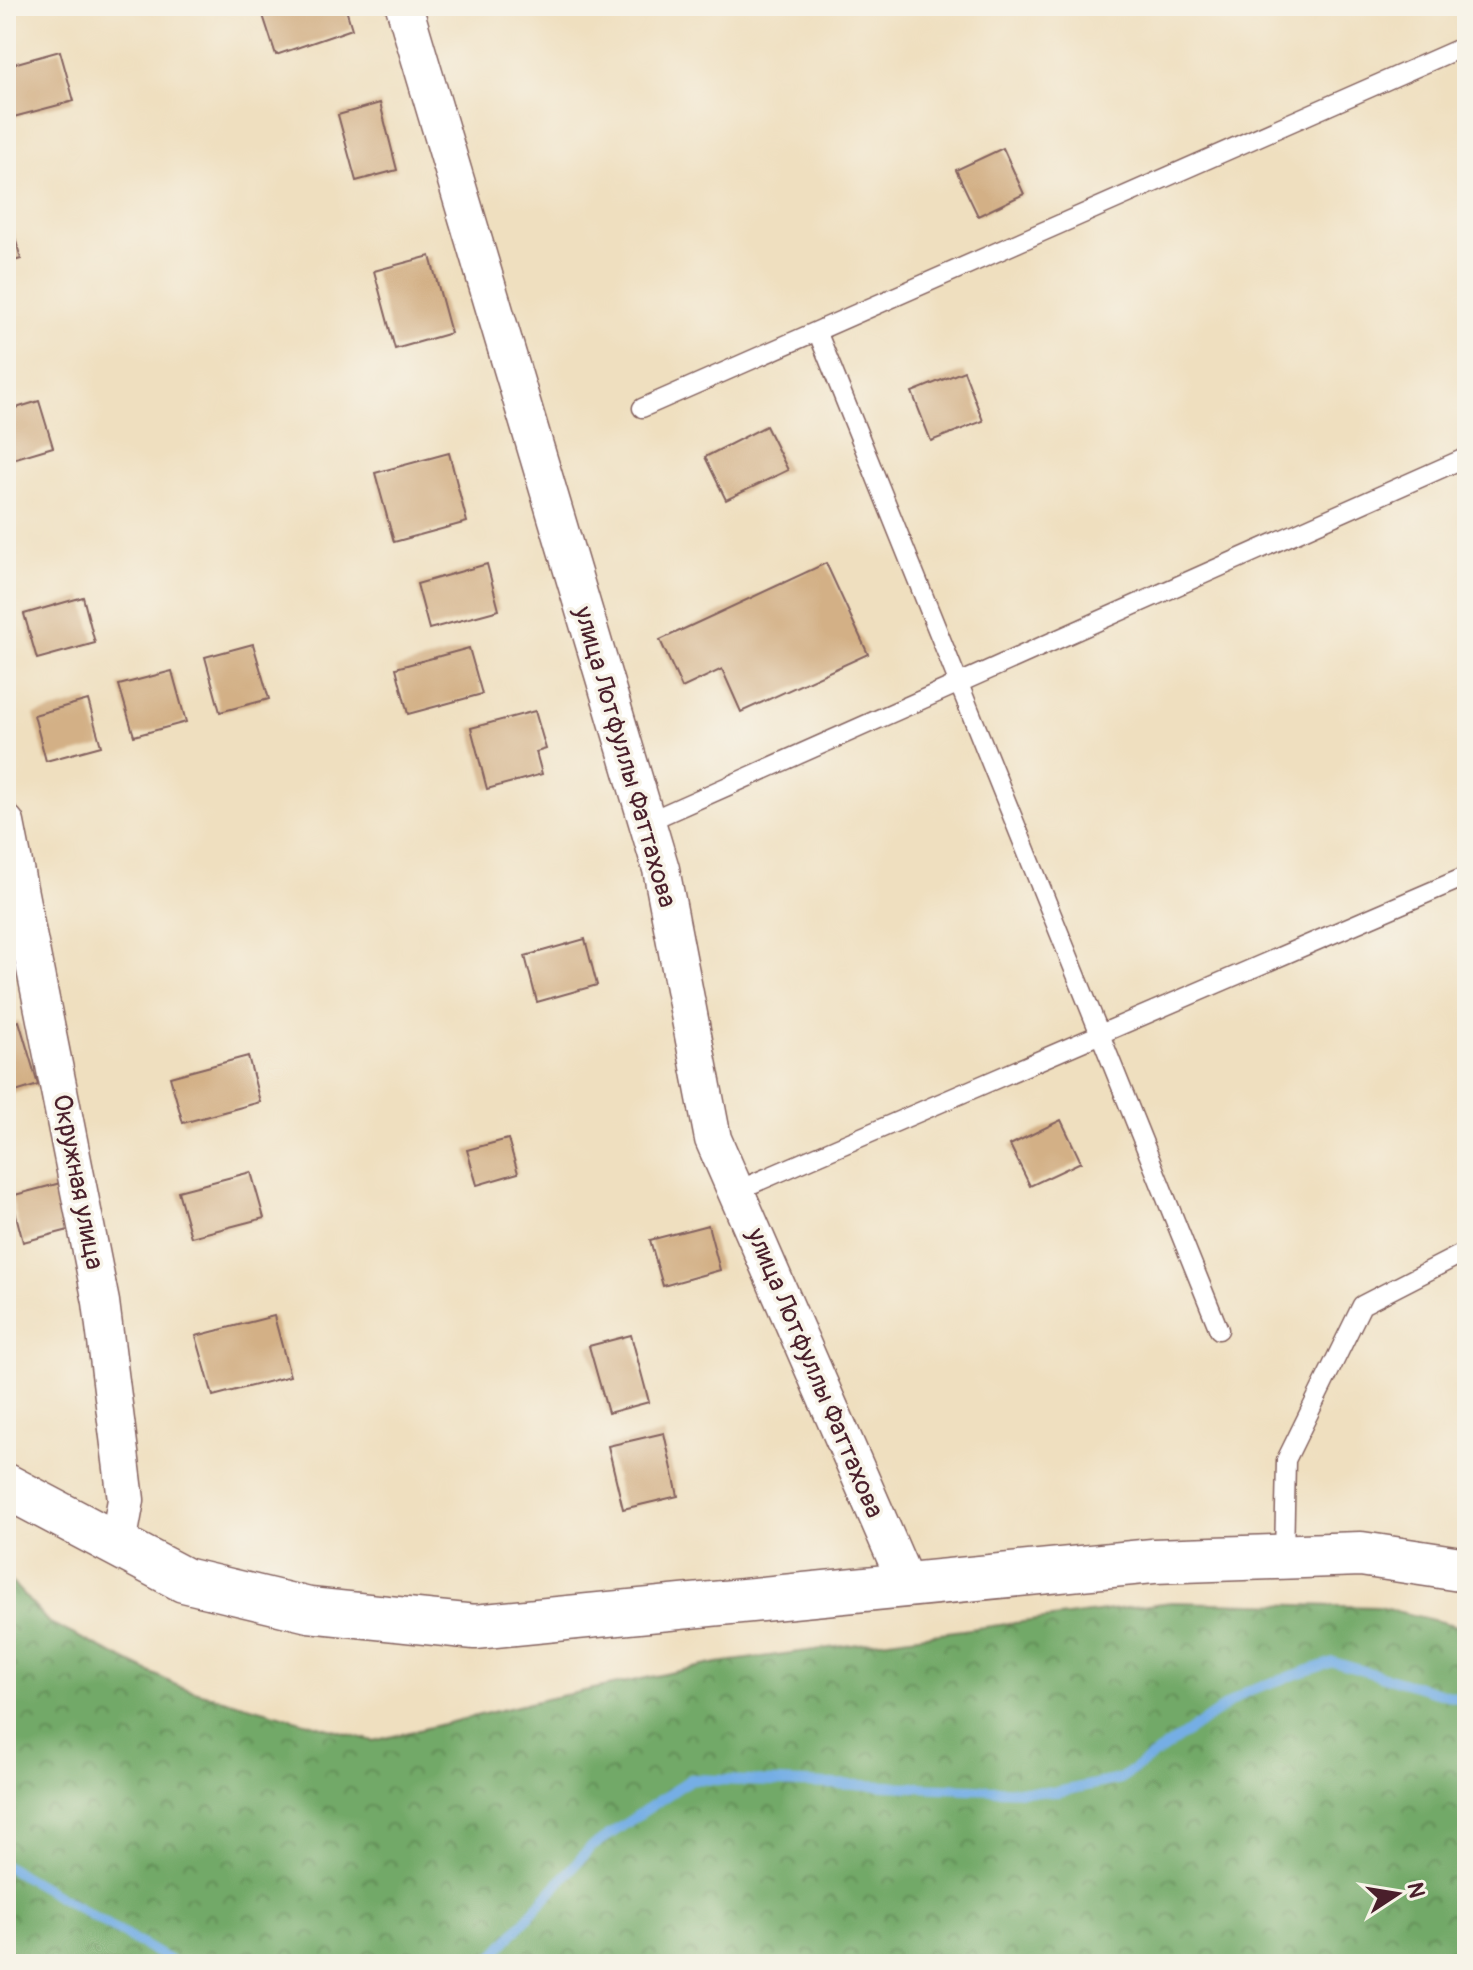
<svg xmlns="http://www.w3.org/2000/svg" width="1473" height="1970" viewBox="0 0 1473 1970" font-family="Pangolin,sans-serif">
<defs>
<pattern id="forest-crowns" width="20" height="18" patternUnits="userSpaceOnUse" patternTransform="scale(2)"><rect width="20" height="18" fill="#72a967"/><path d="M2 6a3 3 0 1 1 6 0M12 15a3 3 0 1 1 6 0" fill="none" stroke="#608955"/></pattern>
</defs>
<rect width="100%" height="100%" fill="#f7f3e8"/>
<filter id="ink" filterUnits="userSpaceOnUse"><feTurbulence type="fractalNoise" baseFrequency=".0125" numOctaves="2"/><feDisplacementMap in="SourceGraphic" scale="16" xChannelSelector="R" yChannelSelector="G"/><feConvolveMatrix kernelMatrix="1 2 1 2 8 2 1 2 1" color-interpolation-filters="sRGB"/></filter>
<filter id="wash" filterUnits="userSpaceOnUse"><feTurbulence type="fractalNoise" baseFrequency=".006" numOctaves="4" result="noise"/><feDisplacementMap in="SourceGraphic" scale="32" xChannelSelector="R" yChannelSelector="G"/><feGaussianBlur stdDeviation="1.8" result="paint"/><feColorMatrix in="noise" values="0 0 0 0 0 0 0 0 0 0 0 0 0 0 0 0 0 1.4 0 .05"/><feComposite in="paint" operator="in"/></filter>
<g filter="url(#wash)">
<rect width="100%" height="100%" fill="#efdfbf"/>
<path fill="url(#forest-crowns)" stroke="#5e6449" stroke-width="2" d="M6 1576 48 1622 180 1687 373 1741 546 1699 717 1663 1171 1602 1379 1607 1467 1628V1964H6Z"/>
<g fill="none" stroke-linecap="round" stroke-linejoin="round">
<path stroke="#74aee5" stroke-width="10" d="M6 1866 176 1964
M486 1964 590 1848 691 1779 1057 1792 1120 1779 1247 1691 1333 1662 1467 1701"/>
</g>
<g id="blocks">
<path fill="#d3b086" d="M260 6H345L352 29 276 55Z
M60 51 74 101 6 119V66Z
M380 103 397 170 356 181 338 115Z
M1003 148 1024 194 978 216 956 170Z
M8 213 21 259 6 263V214Z
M430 256 451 333 395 349 374 271Z
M964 371 983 421 931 441 912 392Z
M39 401 53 447 6 461V411Z
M766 426 788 470 726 500 705 457Z
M449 453 467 522 394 542 375 473Z
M826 563 868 654 741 712 722 669 682 688 660 640Z
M487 564 499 610 429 629 417 584Z
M83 597 95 643 37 659 24 614Z
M253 644 269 699 220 712 205 657Z
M469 648 482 694 408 714 396 668Z
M172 671 186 722 134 736 119 685Z
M88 700 101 746 46 761 34 715Z
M535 711 546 749 536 752 542 774 487 789 471 728Z
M585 939 597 985 537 1002 525 956Z
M19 1021 38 1085 6 1095V1025Z
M248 1056 260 1102 183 1123 170 1077Z
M1061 1120 1081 1162 1030 1186 1010 1145Z
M508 1139 518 1173 477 1185 467 1150Z
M251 1172 264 1218 191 1237 178 1191Z
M68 1181 80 1227 23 1242 11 1196Z
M708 1225 720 1270 663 1286 650 1240Z
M274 1316 290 1376 213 1396 196 1336Z
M631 1335 649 1402 608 1413 589 1346Z
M664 1433 678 1496 623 1509 608 1446Z"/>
</g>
</g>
<g filter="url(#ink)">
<use href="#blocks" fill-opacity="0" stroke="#84625f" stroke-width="2"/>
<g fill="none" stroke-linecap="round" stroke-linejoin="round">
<defs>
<path id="service" d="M817 331 1219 1330
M642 408 1467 45
M647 822 1467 457
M736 1191 1467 876
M1284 1557 1286 1460 1362 1305 1467 1251"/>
<path id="minor" d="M404 6 661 869 713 1139 907 1585
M6 823 101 1302 126 1500 118 1544"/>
<path id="tertiary" d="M6 1486 184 1580 309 1610 475 1627 1153 1561 1361 1554 1467 1570"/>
</defs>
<use href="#service" stroke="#84625f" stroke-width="21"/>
<use href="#minor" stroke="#84625f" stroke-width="39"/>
<use href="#tertiary" stroke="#84625f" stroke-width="47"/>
<use href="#service" stroke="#fff" stroke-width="18"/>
<use href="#minor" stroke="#fff" stroke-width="36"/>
<use href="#tertiary" stroke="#fff" stroke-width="44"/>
</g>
</g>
<g text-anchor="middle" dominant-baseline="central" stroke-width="7" stroke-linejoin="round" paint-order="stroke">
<g font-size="26" fill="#4a1f2b" stroke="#f7f3e8">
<text transform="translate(625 757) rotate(74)">улица Лотфуллы Фаттахова</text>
<text transform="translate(78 1182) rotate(79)">Окружная улица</text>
<text transform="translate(815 1373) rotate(67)">улица Лотфуллы Фаттахова</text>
</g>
</g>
<rect width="1473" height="1970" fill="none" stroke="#f7f3e8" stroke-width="32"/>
<g transform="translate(1397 1894) rotate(78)" stroke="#f7f3e8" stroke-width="6" paint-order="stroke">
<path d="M0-6L14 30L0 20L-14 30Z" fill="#4a1f2b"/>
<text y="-12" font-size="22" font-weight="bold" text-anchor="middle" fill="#4a1f2b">N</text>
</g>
</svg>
